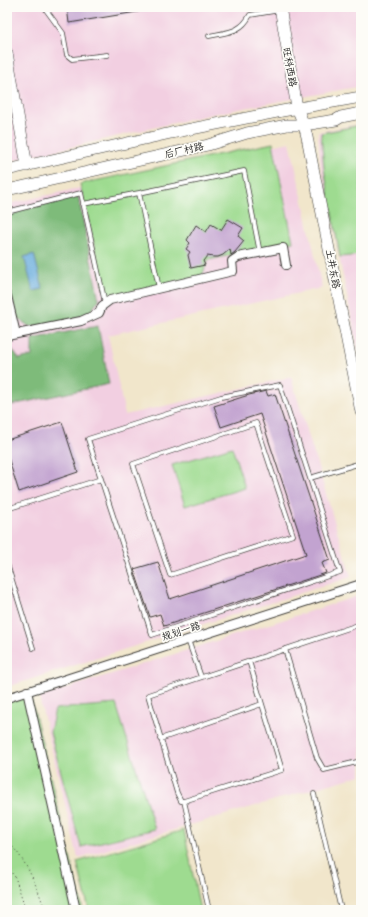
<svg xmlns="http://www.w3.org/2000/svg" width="368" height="917" viewBox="0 0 368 917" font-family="'Shantell Sans','LXGW WenKai TC',sans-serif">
<rect width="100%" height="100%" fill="#fdfcf7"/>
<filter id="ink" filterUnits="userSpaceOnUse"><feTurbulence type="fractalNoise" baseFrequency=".025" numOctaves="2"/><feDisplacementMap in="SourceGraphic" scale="8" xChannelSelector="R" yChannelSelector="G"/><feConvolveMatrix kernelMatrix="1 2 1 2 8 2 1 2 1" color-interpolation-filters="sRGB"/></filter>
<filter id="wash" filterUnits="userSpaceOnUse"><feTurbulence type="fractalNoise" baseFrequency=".012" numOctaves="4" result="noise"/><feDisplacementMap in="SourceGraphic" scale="16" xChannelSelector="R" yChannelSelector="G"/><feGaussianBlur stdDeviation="0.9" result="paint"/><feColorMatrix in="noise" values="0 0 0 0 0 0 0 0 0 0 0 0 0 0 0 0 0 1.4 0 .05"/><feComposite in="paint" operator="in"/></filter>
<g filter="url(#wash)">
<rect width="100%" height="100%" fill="#f1e6cb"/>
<path fill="#f2cfe1" d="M7 7H361V86L208 115 7 162Z
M361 124V365L321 167 318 132Z
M290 142 322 288 108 335 125 415 291 377 351 577 7 687V204Z
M361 595V775L78 858 39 697Z"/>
<path fill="#9edb90" stroke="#5d7c56" d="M361 125V255L340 257 324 168 321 133Z
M273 143 293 242 208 260 202 276 112 296 104 289 80 184Z
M232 447 245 488 185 506 172 465Z
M30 694 83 910H7V702Z
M116 704 155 829 81 847 50 732 55 709Z
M184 830 200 910H89L77 862Z"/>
<path fill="#7ebb7a" stroke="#4d6c4b" d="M78 196 99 300 90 312 72 320 40 326 30 327 17 318 7 281V215L19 212 22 209Z
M98 326 109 384 7 406V345H9L19 359 32 356V339Z"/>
<path fill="#68acdd" stroke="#42647c" d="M34 254 43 289 33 291 24 257Z"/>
<g id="blocks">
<path fill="#c2a3d0" d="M67 7H149V10L69 23Z
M228 219 243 228 238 236 244 241 235 252 231 255 230 249 223 255 218 257H214L207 256 203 261 205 265 191 268 188 255 190 252 186 249 190 243 187 240 196 225 206 232 211 224 221 230Z
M266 391 268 396 275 394 330 560 322 563 326 573 164 626 160 614 150 617 134 569 158 562 170 599 306 554 260 414 221 427 214 406 249 395Z
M62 422 78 472 19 492 7 454V440Z"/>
</g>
</g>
<g filter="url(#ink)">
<use href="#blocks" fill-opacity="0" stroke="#3c3a36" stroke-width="1"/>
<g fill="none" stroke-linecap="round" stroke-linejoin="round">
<defs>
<path id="lane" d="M44 7 63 33 67 55 72 59 107 55
M209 36C227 32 241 33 250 15L280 10
M83 204 139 193
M7 212 81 193 105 303
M159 288 139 193 244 171 260 253
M280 385 340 572 152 635 88 439 221 397Z
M256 423 293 535 170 575 133 464Z
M310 478 361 463
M7 509 101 479
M7 564 33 648
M188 640 201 677
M285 649 317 758 324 770 361 761
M249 661 282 770 184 801H181L177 793 148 695 361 624
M160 739 262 704
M314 794 341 910
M184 801 209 910"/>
<path id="street" d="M7 296 16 334
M7 336 81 321 99 313 102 306 110 300 233 271 232 261 238 257 283 248 286 265
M27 691 76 910
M7 698 361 584"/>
<path id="secondary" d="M280 7 297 108 304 125 307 137 361 412
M7 53 27 166
M7 170 171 133 282 111 361 97
M7 190 208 145 247 133 287 125H304L336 120 341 117 361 113"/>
</defs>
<use href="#lane" stroke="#3c3a36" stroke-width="5.5"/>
<use href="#street" stroke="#3c3a36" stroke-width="10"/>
<use href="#secondary" stroke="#3c3a36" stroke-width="12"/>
<path stroke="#3c3a36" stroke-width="1" stroke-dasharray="1 3" stroke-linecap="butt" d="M7 841C26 859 37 886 45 910
M7 867 15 877 26 910"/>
<use href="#lane" stroke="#fff" stroke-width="4"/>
<use href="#street" stroke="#fff" stroke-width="8"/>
<use href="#secondary" stroke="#fff" stroke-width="11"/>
</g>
</g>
<g text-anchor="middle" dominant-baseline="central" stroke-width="3.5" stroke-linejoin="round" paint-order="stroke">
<g font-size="10" fill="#1c1c1c" stroke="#fdfcf7">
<text transform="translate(290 67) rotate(80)">旺科西路</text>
<text transform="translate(184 150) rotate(-13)">后厂村路</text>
<text transform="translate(333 269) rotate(79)">土井东路</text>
<text transform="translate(181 631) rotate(-18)">规划一路</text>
</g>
</g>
<rect width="368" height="917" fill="none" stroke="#fdfcf7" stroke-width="24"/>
</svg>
